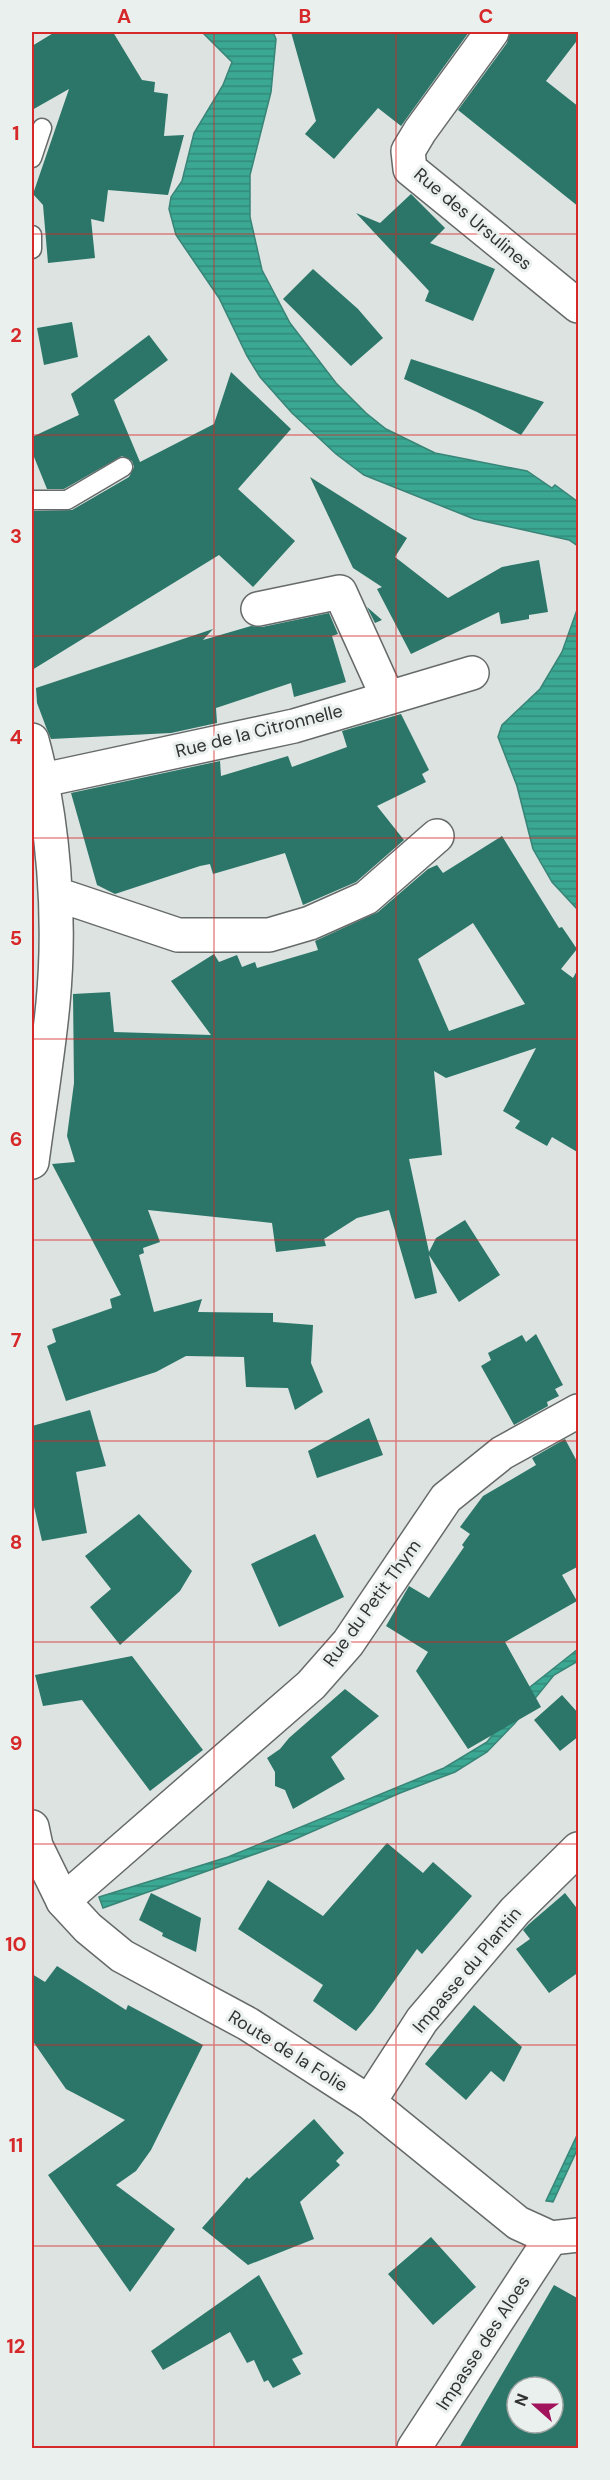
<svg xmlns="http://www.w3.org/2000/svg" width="610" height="2480" viewBox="0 0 610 2480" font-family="'DM Sans',sans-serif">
<defs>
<pattern id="water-rules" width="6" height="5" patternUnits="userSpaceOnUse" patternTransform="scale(1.5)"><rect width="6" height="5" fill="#3ba894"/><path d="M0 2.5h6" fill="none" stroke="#328a7a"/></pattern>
</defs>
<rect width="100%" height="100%" fill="#dde3e1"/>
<path fill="url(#water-rules)" stroke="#388577" stroke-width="1.5" d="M202 32H273L276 39 271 92 250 175V217L262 270 290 323 336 383 366 413 386 429 435 453 527 471 552 488 555 485 578 502V546L569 540 474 519 364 475 336 454 292 413 260 377 247 356 219 298 176 235 169 209 171 197 182 181 194 133 223 85 232 62Z
M578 607V910L552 882 533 849 517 786 498 737 502 725 540 689 562 652Z
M578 1649V1661L554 1675 515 1723 487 1752 455 1772 400 1793 286 1843 103 1908 99 1897 228 1857 444 1768 487 1742 530 1687Z
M578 2133V2148L553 2202 546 2201Z"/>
<path fill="#2b7668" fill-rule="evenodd" d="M55 32H113L142 80 155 82 154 92 168 94 164 136 184 135 168 195 108 190 104 222 91 219 95 258 48 263 43 205 33 194 69 89 32 110V46Z
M291 32H469L401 126 378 108 334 159 305 134 316 121Z
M510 32H579V38L546 81 579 107V207L458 110 507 43Z
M411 194 445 228 430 243 495 269 473 321 425 301 429 291 356 213 380 223Z
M313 269 358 309 383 338 351 366 283 299Z
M72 322 78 357 44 365 37 328Z
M149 335 168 360 114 400 140 462 214 424 231 372 291 429 238 489 295 541 253 587 219 555 32 670V511L72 510 129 477 134 467 132 461 122 456 64 489H47L32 452V437L79 415 71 394Z
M411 359 544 402 521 435 477 412 404 379Z
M310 477 407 538 395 557 448 598 502 567 539 560 548 612 529 615V619L501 624 499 612 411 654 377 589 382 587 353 568Z
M367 607 382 620 375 623Z
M329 613 338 634 332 636 346 682 294 697 291 683 216 708 217 723 171 733 51 739 46 727 37 703 36 688 213 629 203 640 251 626 262 627Z
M401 714 429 770 422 774 426 782 377 806 404 840 356 882 303 905 285 853 213 874 210 864 200 866 115 894 97 885 71 793 220 761 221 776 288 756 292 767 347 747 342 731Z
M502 836 559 928 562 927 577 949 561 969 573 978 579 967V1153L552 1137 547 1146 515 1128 520 1121 503 1111 536 1048 446 1078 434 1071 442 1155 409 1159 429 1252 436 1238 465 1220 500 1275 459 1302 429 1255 437 1293 415 1299 389 1210 357 1218 324 1239 326 1246 276 1252 272 1223 148 1210 160 1242 143 1248 144 1253 139 1255 154 1312 202 1299 198 1312 273 1313V1322L313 1325 311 1363 323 1392 295 1410 288 1388 246 1387 244 1357 186 1356 156 1372 66 1401 47 1346 56 1342 52 1329 112 1308 110 1299 121 1295 52 1164 75 1162 67 1136 74 1083 73 994 110 992 114 1032 211 1035 171 981 214 954 219 962 237 955 242 967 255 962 257 968 318 950 315 941 378 912 428 869 437 865 443 873ZM473 923 525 1004 449 1031 418 959Z
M536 1334 563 1385 555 1389 559 1396 547 1402 548 1406 514 1425 481 1366 491 1360 488 1353 522 1335 526 1342Z
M90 1410 106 1466 76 1472 87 1533 42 1541 32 1498V1426Z
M369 1418 383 1455 317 1478 308 1451Z
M565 1439 579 1465V1566L562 1575 577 1601 505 1642 541 1707 468 1749 416 1671 428 1652 386 1626 409 1586 429 1598 464 1547 462 1545 470 1534 460 1527 483 1496 536 1465 532 1458Z
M139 1514 192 1571 180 1591 120 1645 90 1607 111 1589 85 1556Z
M315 1534 344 1597 279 1627 251 1564Z
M132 1656 203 1750 150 1791 82 1700 43 1706 35 1675Z
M345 1689 379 1716 331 1757 345 1779 293 1809 285 1790 275 1786V1772L267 1758 280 1749 289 1738Z
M562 1695 579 1714V1736L560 1751 534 1720Z
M387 1843 423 1873 433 1862 472 1896 422 1954 417 1949 373 2011 356 2031 313 2001 323 1985 238 1929 268 1880 323 1916Z
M151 1893 201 1918 196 1952 162 1936 163 1933 139 1920Z
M565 1893 579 1911V1972L549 1993 516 1949 530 1939 523 1930 529 1924Z
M57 1966 126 2010 128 2005 203 2045 151 2150 136 2171 116 2185 175 2229 130 2292 48 2175 125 2120 66 2089 32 2040V1974L45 1982Z
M474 2005 522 2047 504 2082 491 2071 466 2100 425 2064Z
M314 2119 344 2153 336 2161 340 2165 300 2202 314 2239 248 2265 202 2228 247 2177 249 2179Z
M431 2237 476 2287 433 2325 388 2274Z
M259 2275 303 2354 292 2359 301 2374 273 2388 268 2380 264 2382 254 2360 247 2363 230 2332 163 2370 151 2351Z
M554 2285 579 2299V2448H459ZM517 2387H553V2423H517Z"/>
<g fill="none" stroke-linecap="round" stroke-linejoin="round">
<defs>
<path id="service" d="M32 158 42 128
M32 235V249
M32 500H67L123 467"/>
<path id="minor" d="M492 32 420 131 408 151 410 169 578 306
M258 609 340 592 388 698
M32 740C54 821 61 919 53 1003 48 1056 39 1109 32 1162
M43 780 294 726 472 673
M56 894 178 935H269L310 923 366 898 437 836
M63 1901 311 1685 348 1643 446 1498 502 1453 578 1411
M369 2102 422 2020 515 1911 578 1849
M414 2448 551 2238"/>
<path id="tertiary" d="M32 1827 36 1846 63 1901 88 1928 122 1956 248 2024 369 2102 518 2223 551 2238 578 2235"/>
</defs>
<use href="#service" stroke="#666b6a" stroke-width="21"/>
<use href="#minor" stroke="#666b6a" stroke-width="36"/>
<use href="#tertiary" stroke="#666b6a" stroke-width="36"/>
<use href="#service" stroke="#fff" stroke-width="18"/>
<use href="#minor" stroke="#fff" stroke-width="33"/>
<use href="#tertiary" stroke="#fff" stroke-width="33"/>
</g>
<path fill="none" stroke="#d62828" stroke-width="1.5" stroke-opacity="0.55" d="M214 32V2448M396 32V2448M32 234H578M32 435H578M32 636H578M32 838H578M32 1039H578M32 1240H578M32 1441H578M32 1642H578M32 1844H578M32 2045H578M32 2246H578"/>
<g text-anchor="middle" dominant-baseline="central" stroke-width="6" stroke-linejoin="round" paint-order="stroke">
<g font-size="18" fill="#323434" stroke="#eaf0ee">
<text transform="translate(473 219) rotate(40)">Rue des Ursulines</text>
<text transform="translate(259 731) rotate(-14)">Rue de la Citronnelle</text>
<text transform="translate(372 1603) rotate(-54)">Rue du Petit Thym</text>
<text transform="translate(467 1970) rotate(-50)">Impasse du Plantin</text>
<text transform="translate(288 2051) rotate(32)">Route de la Folie</text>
<text transform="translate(483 2343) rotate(-57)">Impasse des Aloes</text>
</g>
</g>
<rect width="610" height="2480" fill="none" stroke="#eaf0ee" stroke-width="66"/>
<g transform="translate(535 2405) rotate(291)"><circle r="28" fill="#eaf0ee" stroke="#a0a5a4" stroke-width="1.5"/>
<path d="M0-4.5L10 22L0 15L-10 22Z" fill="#a1135a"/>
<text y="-9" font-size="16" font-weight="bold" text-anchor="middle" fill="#323434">N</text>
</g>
<rect x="33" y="33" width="544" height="2414" fill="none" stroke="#d62828" stroke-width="2"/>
<g font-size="20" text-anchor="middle" font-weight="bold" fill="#d62828">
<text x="124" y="23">A</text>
<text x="305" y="23">B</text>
<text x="486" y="23">C</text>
<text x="16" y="140">1</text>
<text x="16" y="342">2</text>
<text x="16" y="543">3</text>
<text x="16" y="744">4</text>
<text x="16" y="945">5</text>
<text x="16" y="1146">6</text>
<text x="16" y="1347">7</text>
<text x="16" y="1549">8</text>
<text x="16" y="1750">9</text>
<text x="16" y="1951">10</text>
<text x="16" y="2152">11</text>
<text x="16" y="2353">12</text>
</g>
</svg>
